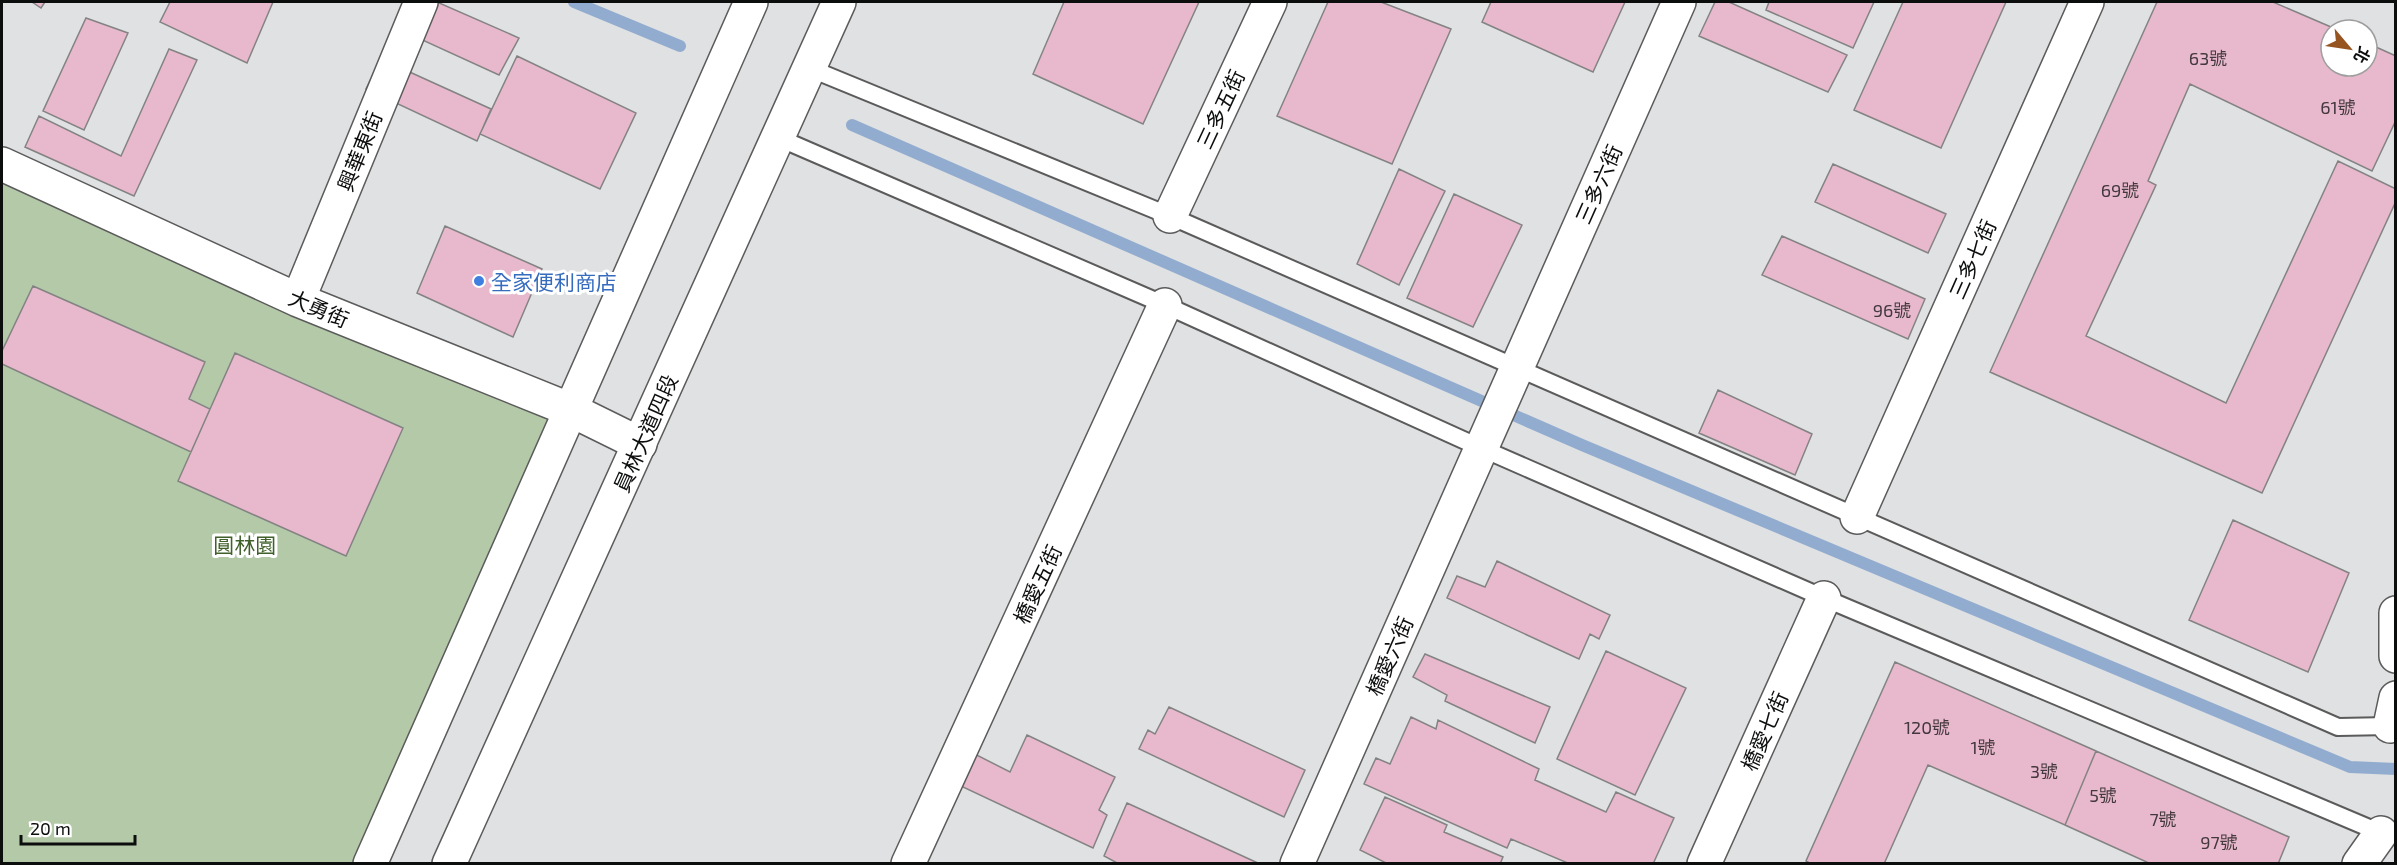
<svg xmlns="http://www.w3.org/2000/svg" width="2397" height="865" viewBox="0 0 2397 865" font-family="'Exo 2','Noto Sans TC',sans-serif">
<rect width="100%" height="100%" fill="#e0e1e2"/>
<path fill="#b3c9a8" d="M2 164 571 410 370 863 2 864Z"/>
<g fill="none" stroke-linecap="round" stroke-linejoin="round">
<path stroke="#92acd0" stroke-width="12" d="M574 2 680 46
M852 125 1582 445 2350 767 2396 769"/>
</g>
<path fill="#e8b9cc" stroke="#848383" stroke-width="1.5" d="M32 2H45L41 8Z
M170 2H273L247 63 160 22Z
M422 2H437L519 38 499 75 407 33Z
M1064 2H1199L1143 124 1033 74Z
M1328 2H1381L1451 29 1392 164 1277 116Z
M1491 2H1625L1593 72 1482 22Z
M1715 2H1729L1847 55 1828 92 1699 36Z
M1769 2H1874L1853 48 1766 10Z
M1903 2H2006L1941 148 1854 110Z
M2157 2H2273L2338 30H2331V66H2367V43L2396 56V120L2372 171 2190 84 2148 181 2156 185 2086 336 2226 403 2338 161 2396 189V201L2262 493 1990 372Z
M86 18 128 33 84 130 43 111Z
M169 49 197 60 134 196 25 147 39 116 121 156Z
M517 56 636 113 600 189 480 134Z
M381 59 491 109 477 141 366 89Z
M1833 164 1946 214 1928 253 1815 202Z
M1399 169 1445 191 1399 285 1357 264Z
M1454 194 1522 225 1473 327 1407 298Z
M445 226 542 269 513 337 417 293Z
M1782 236 1925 299 1908 339 1762 275Z
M33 286 205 362 189 399 210 409 191 452 2 364V351Z
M235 353 403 428 346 556 178 481Z
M1718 390 1812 434 1795 475 1699 433Z
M2233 520 2349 573 2308 672 2189 620Z
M1497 561 1610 615 1599 639 1590 634 1579 659 1447 598 1457 576 1485 587Z
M1606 651 1686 688 1635 795 1557 759Z
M1425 654 1550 707 1535 743 1445 701 1447 695 1413 677Z
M1895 662 2096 751 2065 825 1928 765 1884 864H1811L1806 861Z
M1169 707 1305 770 1284 817 1139 749 1148 730 1155 734Z
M1411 717 1436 729 1438 720 1539 769 1535 780 1606 812 1616 792 1674 818 1653 864H1570L1511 839 1507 848 1364 784 1376 758 1390 764Z
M1027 735 1115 777 1099 810 1107 815 1093 848 948 780 963 748 1010 772Z
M2096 751 2289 837 2278 864H2151L2065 825Z
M1385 797 1447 825 1444 832 1503 857 1500 864H1388L1360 850Z
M1127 803 1260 864H1119L1104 856Z"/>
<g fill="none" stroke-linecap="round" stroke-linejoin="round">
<defs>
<path id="service" d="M809 68 1170 216 2338 727 2390 726
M779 138 1165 305 1481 448 1824 598 2381 833H2386"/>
<path id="minor" d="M2 164 298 300 571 410 640 444
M1170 216 1270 2
M298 300 421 2
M1857 517 2087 2
M2396 613V656
M2390 726 2396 698
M908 864 1165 305
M1297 864 1679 2
M1704 864 1824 598
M2359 864 2381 833"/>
<path id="secondary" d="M370 864 751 2
M449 864 839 2"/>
</defs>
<use href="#service" stroke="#5b5b5c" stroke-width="20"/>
<use href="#minor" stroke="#5b5b5c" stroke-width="36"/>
<use href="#secondary" stroke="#5b5b5c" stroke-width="36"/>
<use href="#service" stroke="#fff" stroke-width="16"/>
<use href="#minor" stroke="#fff" stroke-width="33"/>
<use href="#secondary" stroke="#fff" stroke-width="33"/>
</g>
<circle fill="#3f7fe0" stroke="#fff" stroke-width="2" cx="479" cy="281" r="6"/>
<g text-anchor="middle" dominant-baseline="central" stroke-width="6" stroke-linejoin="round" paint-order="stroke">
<g font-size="18" fill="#43383d">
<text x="2208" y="58">63號</text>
<text x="2338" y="107">61號</text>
<text x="2120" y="190">69號</text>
<text x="1892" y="310">96號</text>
<text x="1927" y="727">120號</text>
<text x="1983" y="747">1號</text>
<text x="2044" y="771">3號</text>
<text x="2103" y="795">5號</text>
<text x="2163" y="819">7號</text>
<text x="2219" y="842">97號</text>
</g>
<g font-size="21" fill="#0c0d0d" stroke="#fff">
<text transform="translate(1220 109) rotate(-65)">三多五街</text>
<text transform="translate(359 151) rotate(-68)">興華東街</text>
<text transform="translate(1598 184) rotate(-66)">三多六街</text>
<text transform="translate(1972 259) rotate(-66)">三多七街</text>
<text transform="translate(319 308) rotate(23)">大勇街</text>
<text transform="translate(645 433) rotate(-66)">員林大道四段</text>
<text transform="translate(1037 584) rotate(-65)">橋愛五街</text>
<text transform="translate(1389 656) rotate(-66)">橋愛六街</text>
<text transform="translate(1764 731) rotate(-66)">橋愛七街</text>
</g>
<g font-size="21" fill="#366cbe" stroke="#fff" text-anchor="start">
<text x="491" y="281">全家便利商店</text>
</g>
<g font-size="21" fill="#40612b" stroke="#fff">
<text x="245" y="544">圓林園</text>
</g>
</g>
<rect width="2397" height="865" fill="none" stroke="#0c0d0d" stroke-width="6"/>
<g transform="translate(2349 48) rotate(119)"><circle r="28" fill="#ffffff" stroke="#9e9e9e" stroke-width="1.5"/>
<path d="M0-4.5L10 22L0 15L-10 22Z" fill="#965421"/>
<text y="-9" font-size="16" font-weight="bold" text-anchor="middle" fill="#0c0d0d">北</text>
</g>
<path d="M21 835v9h114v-9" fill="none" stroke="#0c0d0d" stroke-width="3"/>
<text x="30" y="835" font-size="18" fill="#0c0d0d" stroke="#ffffff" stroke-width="4.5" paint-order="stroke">20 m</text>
</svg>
